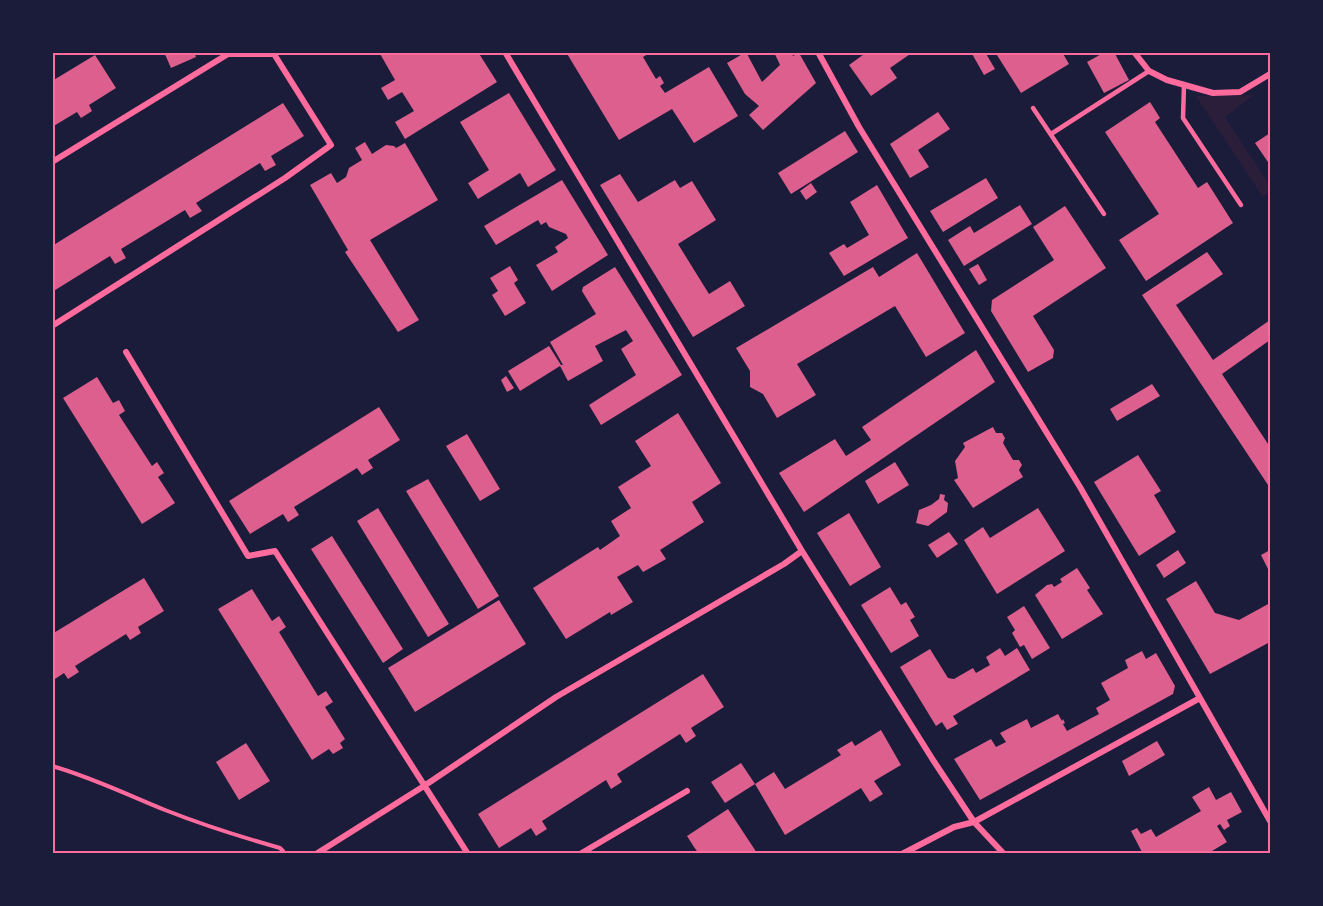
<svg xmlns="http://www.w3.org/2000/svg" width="1323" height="906" viewBox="0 0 1323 906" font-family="Roboto,sans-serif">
<rect width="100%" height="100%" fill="#1b1b3a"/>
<path fill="#2a1e3b" d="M1254 95 1225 117 1270 186V191L1263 197 1196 96Z"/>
<path fill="#dd5f8e" d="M164 52H194L196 57 171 68Z
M379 52H478L497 82 405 139 395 122 414 111 402 92 388 100 381 88 395 80Z
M566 52H651L643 57 656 79 660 76 664 83 660 86 665 93 709 67 738 116 694 143 672 109 619 140Z
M746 52 762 82 780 65 774 52H791L793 56 799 53 816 83 763 130 749 115 759 106 745 94 727 63Z
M867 52H913L890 68 897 78 871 96 849 65Z
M971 52H985L995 69 984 75Z
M995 52H1062L1069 64 1021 93Z
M1105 52H1114L1129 80 1104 93 1087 62Z
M95 55 116 88 89 105 92 111 81 118 77 112 52 127V81Z
M509 93 556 170 528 187 520 173 478 199 468 183 489 170 460 122Z
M1150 102 1160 118 1155 122 1198 188 1207 182 1233 223 1146 281 1119 240 1159 214 1105 132Z
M283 103 304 136 271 156 276 165 265 171 260 163 196 203 202 211 190 218 185 210 121 249 126 258 115 264 110 256 52 292V246Z
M938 112 950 129 918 150 929 167 910 178 890 144Z
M845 131 858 152 791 194 778 173Z
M1270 133V165L1255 143Z
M365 142 372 154 386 145 394 146 396 148 405 143 438 200 370 240 419 320 398 332 345 252 348 250 310 185 331 173 337 183 346 177 349 168 362 160 355 148Z
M620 174 638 202 675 180 680 188 692 181 716 220 678 244 709 294 730 281 745 306 693 337 600 185Z
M986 178 998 198 943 232 930 211Z
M562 180 608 255 552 291 536 265 558 252 555 247 568 238 566 234 549 227 546 222 541 225 538 220 496 245 484 226Z
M811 183 817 192 806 200 800 191Z
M877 185 908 238 844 276 829 253 844 244 847 248 869 235 850 202Z
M1020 205 1032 224 964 266 948 240 970 226 974 233Z
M1065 206 1106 268 1033 316 1054 350 1053 358 1028 372 991 311 992 300 1054 260 1033 227Z
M1207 252 1223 274 1176 305 1213 360 1270 320V340L1222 374 1270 447V488L1142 295Z
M917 253 965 333 926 357 895 306 797 364 816 395 777 418 763 394 750 387V371L736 348 873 267 879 277Z
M978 264 987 280 979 285 969 269Z
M510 266 518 280 514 283 526 303 505 316 492 295 498 291 490 278Z
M615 267 682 375 601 425 589 405 636 375 621 349 633 341 626 330 595 346 603 361 568 381 560 366 520 391 508 371 549 346 561 365H563L550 342 596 314 582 291 583 287Z
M976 350 995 382 804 512 779 473 835 439 846 456 871 440 862 427Z
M506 376 514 388 507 392 501 380Z
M97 377 113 403 119 400 125 411 119 415 152 466 157 462 164 473 158 477 175 503 142 524 63 398Z
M1152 384 1160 396 1117 421 1110 409Z
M379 407 400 440 368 460 373 468 362 475 357 468 294 507 299 515 288 522 283 514 250 534 229 501Z
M678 413 721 483 692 502 704 522 660 550 666 559 643 572 638 565 617 577 633 602 611 615 610 612 566 639 533 588 598 547 600 550 620 536 611 521 631 508 618 487 651 466 635 441Z
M993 427 996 433H1002L1005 438 1003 443 1013 460H1019L1022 465 1019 470 1023 477 973 508 954 480 958 478 955 461 965 447 963 443Z
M467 434 500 489 480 501 446 446Z
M1138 455 1161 491 1154 495 1176 532 1139 556 1094 482Z
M895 462 909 485 878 504 865 481Z
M428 479 499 596 478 609 406 491Z
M940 494 945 495 944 500 948 503 947 512 928 526 916 523 919 510 931 505 939 499Z
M378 508 449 624 428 637 357 521Z
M1038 508 1065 551 997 594 964 540 983 527 990 538Z
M849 513 881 567 850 586 817 533Z
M949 532 958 544 937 558 928 545Z
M332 536 403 649 383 663 311 549Z
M1178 550 1186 563 1164 578 1156 565Z
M1270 550V573L1261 555Z
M1077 568 1090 588 1087 590 1103 614 1062 639 1035 595 1047 585 1052 584 1054 587 1062 582 1060 579Z
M144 578 164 611 138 627 141 633 130 640 126 634 75 666 79 672 68 679 64 673 52 681V634Z
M1196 581 1215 613 1239 620 1270 603V642L1210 674 1166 599Z
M890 587 901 605 906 602 915 617 910 620 919 636 891 653 861 605Z
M252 589 272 621 279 616 286 627 279 632 318 696 326 691 333 702 325 707 345 739 340 743 343 748 333 754 329 749 312 760 218 609Z
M499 600 526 644 415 712 388 668Z
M1024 606 1050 648 1032 659 1024 645 1020 647 1012 633 1015 630 1007 617Z
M1000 648 1005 656 1017 648 1030 670 953 716 958 724 947 730 942 722 936 726 900 667 930 649 948 678 954 679 973 668 976 673 990 665 986 657Z
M1142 651 1146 659 1156 653 1175 686 1173 694 980 800 954 759 991 739 996 747 1006 742 1000 733 1027 719 1031 728 1058 714 1062 721 1063 719 1065 723 1063 724 1067 731 1099 714 1096 708 1110 700 1101 683 1128 668 1125 660Z
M703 674 724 707 691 728 696 736 686 743 680 734 617 774 622 782 611 789 606 780 542 821 547 829 536 836 531 828 499 848 478 814Z
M881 730 901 765 874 781 883 794 870 802 861 788 785 835 755 784 725 803 711 782 741 763 755 784 774 772 785 789 841 755 837 750 852 741 855 746Z
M1157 741 1165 755 1129 776 1122 761Z
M246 743 270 781 239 800 216 762Z
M1209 787 1216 800 1231 792 1242 812 1227 820 1230 826 1224 830 1220 824 1217 826 1227 842 1207 854H1143L1131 831 1137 828 1141 834 1151 829 1156 837 1201 811 1192 797Z
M728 809 755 850 757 854H699L694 847 687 836Z"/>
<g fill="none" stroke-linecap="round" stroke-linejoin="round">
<path stroke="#ff6b9d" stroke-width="4" d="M52 766C91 777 128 795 165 810 203 825 241 837 280 848L283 851"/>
<path stroke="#ff6b9d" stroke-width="4.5" d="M1184 85 1183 118 1241 205
M1033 108 1104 214
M1051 134 1149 71"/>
<path stroke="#ff6b9d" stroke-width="6" d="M505 52 802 551 933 760 974 822 1004 854
M818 52 859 127 1080 487 1270 821
M1134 52 1149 71 1167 80 1213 93 1240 92 1270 74
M52 162 228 54H274L331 145 285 178 52 326
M126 352 248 556 275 551 468 854
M316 854 424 786 556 697 784 564 802 551
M580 854 687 791
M902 854 954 827 974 822 1200 698"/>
</g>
<rect width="1323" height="906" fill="none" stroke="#1b1b3a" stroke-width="108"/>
<rect x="54" y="54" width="1215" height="798" fill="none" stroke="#ff6b9d" stroke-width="2"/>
</svg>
